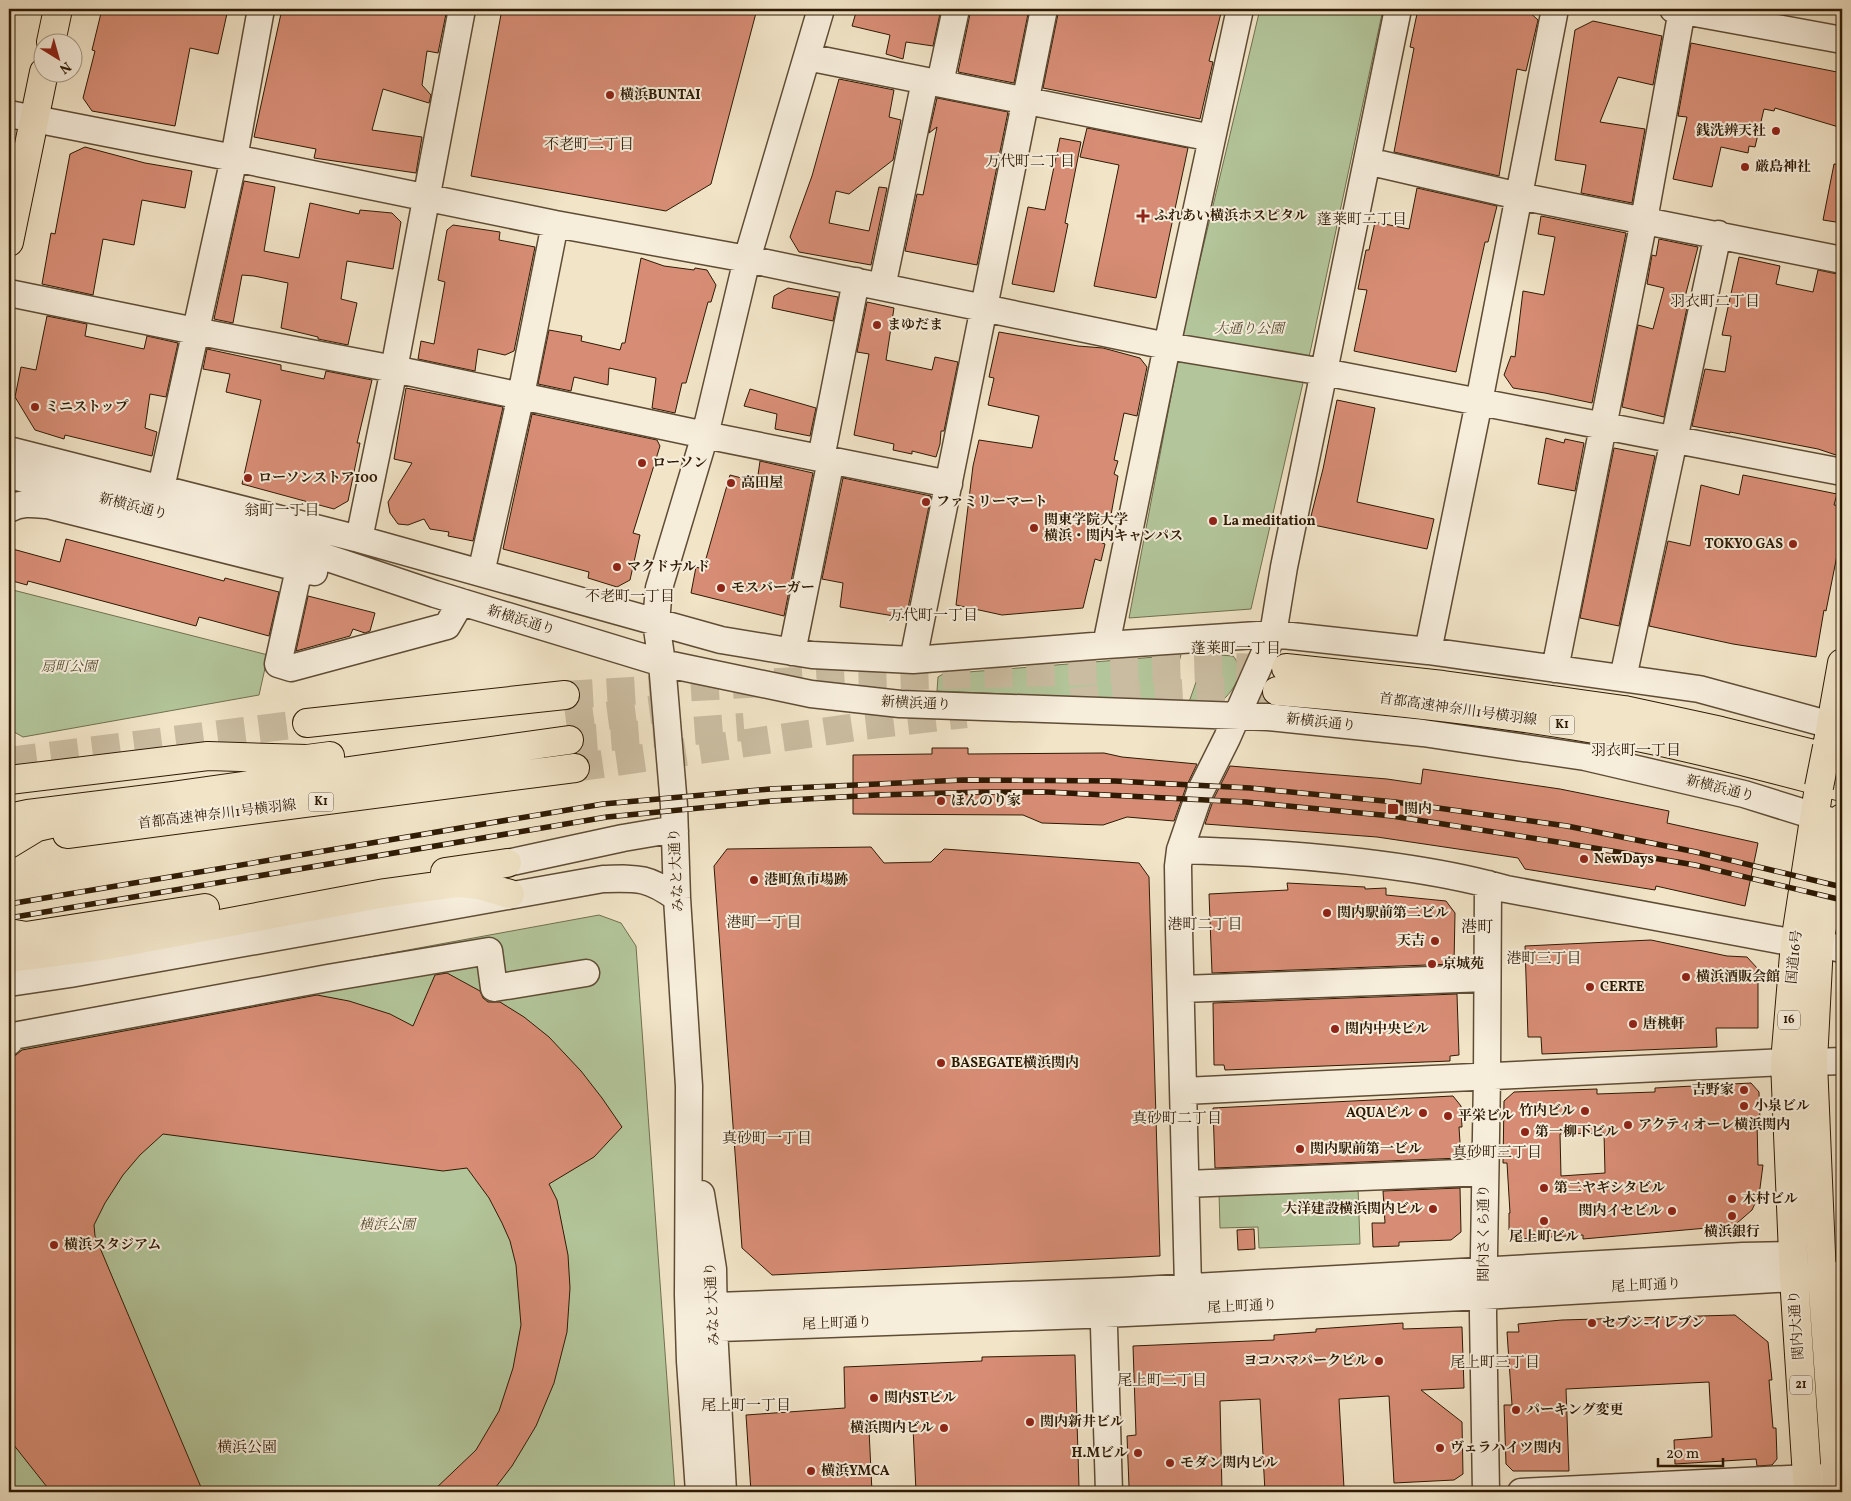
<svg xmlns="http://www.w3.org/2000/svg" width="1851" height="1501" viewBox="0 0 1851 1501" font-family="Vollkorn,'Noto Serif JP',serif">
<rect width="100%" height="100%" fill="#f1e4c7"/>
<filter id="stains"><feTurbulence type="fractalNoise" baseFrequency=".004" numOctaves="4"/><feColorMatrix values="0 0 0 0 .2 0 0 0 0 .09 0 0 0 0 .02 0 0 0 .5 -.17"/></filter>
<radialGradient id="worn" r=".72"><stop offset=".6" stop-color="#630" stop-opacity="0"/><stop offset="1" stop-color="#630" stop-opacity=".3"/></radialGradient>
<path fill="#b3c59a" stroke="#70704f" d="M1260 9H1383L1311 348 1251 609 1129 618 1185 323Z
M9 589 268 655 259 695 23 737 9 729Z
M1206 654 1233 656C1247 671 1234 690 1221 702H1189Z
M1181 655 1167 701 937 691 938 677 943 674Z
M599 915 621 923 636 946 675 1492H9V1023Z
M1358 1187 1360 1244 1259 1248 1258 1227 1220 1228 1219 1192Z"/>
<path fill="#d78d75" stroke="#2e1a04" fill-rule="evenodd" d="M102 9H228L218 54 190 48 175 126 92 111 83 98 95 51 92 50Z
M282 9H447L438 53 427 51 422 85 431 95 429 103 383 89 372 130 422 137 416 173 314 158 316 149 254 137Z
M502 9H757L711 184 666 211 471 176Z
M857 9H941L933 46 906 42 903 59 886 54 890 35 852 26Z
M971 9H1029L1014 83 958 72Z
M1059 9H1222L1209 61 1213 62 1200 119 1043 88Z
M1418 9H1526L1538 20 1526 71 1517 69 1499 176 1394 152 1414 48 1410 47Z
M1593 21 1662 36 1653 85 1618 77 1600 122 1645 129 1632 203 1581 193 1586 165 1555 160 1575 30Z
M1691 43 1842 73V128L1775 108 1774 111 1764 109 1755 147 1749 146 1748 153 1721 147 1712 187 1673 179 1687 117 1678 116Z
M839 79 894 90 889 117 901 120 893 160 849 194 836 191 829 223 869 231 879 187 887 188 871 265 799 252 790 237 812 176Z
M937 98 1008 112 977 265 905 251 917 194 923 195 937 127 929 133Z
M1087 128 1188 148 1156 298 1094 286 1119 165 1080 157Z
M1060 138 1081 142 1065 223 1068 224 1054 292 1012 284 1028 207 1045 210Z
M85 147 145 163 192 171 185 208 142 200 134 245 103 239 93 295 42 284 51 233 55 234 70 154Z
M1834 164 1842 165V223L1823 220Z
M244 181 275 187 264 251 299 258 310 203 359 214 360 210 392 213 401 222 393 269 347 261 341 299 357 303 348 345 318 339V337L281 328 288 283 254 276 242 275 233 323 214 319Z
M1417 188 1497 206 1488 242H1485L1456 372 1354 351 1367 290 1358 289 1366 250H1369L1375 222 1409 229Z
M1541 216 1626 233 1592 403 1545 393 1513 388 1504 375 1511 356 1515 357 1523 291 1544 295 1555 237 1538 234Z
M453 225 500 232 499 240 535 247 514 351 505 355 478 349 475 371 418 359 421 341 434 344 445 282 438 280 447 230Z
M1659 239 1698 247 1685 297 1689 298 1664 417 1622 407 1638 325 1653 329 1664 288 1647 284 1652 255 1656 256Z
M1739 257 1780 266 1776 284 1813 292 1818 270 1842 275V457L1818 449 1730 432V433L1692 426 1705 369 1725 372 1731 336 1722 335Z
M641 258 664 266 694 270 695 268 707 270 716 285 711 302H708L686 383H682L675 413 652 408 656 378 609 368 608 385 574 377 571 391 538 384 549 330 582 336 581 341 620 350 622 343H625Z
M788 288 838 297 833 321 772 308 774 296Z
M867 302 894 308 886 360 932 370 935 357 958 362 944 431H941L940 444 936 457 912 451V454L893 450 894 444 854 435 869 354 857 352Z
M47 316 87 324 85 336 144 349 147 336 178 343 166 397 150 394 145 428 157 432 152 456 65 435 64 439 35 430 15 397 21 367 36 370Z
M999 332 1078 346 1103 348 1140 358 1147 367 1137 416 1124 413 1114 460 1118 461 1114 474 1118 476 1111 515H1105L1100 542 1105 544 1101 561 1095 559 1083 608 1002 615 956 605 973 466 979 440 1032 448 1039 416 988 405 994 378 989 377Z
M207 349 281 365V370L324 379 326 371 372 380 357 443H360L348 501 334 509 242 484 261 400 226 392 230 374 203 369Z
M406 388 503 407 473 541 448 536 449 532 430 529 424 519 408 525 398 524 390 513 388 502 412 463 394 459Z
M750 389 816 408 810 436 775 429 777 414 744 406Z
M1337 400 1375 408 1357 502 1434 519 1427 549 1309 524 1323 469Z
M532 414 657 440 660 446 633 533 640 535 630 580 617 587 588 578 589 572 503 549Z
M1546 438 1564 443 1565 439 1584 443 1575 491 1538 484Z
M1614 448 1655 456 1619 626 1580 618Z
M760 461 813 473 784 616 691 593 696 567 703 569 730 475 757 482Z
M1743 475 1837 494 1834 505 1842 506V530L1826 611 1824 610 1816 657 1733 644 1649 626 1668 541 1690 546 1701 485 1739 495Z
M843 478 931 496 906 618 840 607 843 583 822 579Z
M66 539 224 581 225 578 279 592 269 636 199 617 196 626 28 581 27 585 9 580V548L60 562Z
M308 596 375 613 370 631 365 633 353 629 350 636 296 651Z
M932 748H968V754L1104 753 1122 757 1197 764 1186 787 1174 821 1127 817 1103 825 1042 823 1023 815 853 814V755L932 754Z
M1230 766 1387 779 1421 784 1423 769 1560 789 1669 811 1667 823 1758 843 1745 906 1656 886 1655 890 1525 869 1518 858 1505 856 1377 837 1205 824 1214 798Z
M871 847 884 863 931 862 944 849 1139 863 1149 877 1160 1256 772 1275 742 1248 714 866 727 849Z
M1287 883 1365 887V889L1386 888V895L1446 901 1455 913 1454 964 1212 973 1209 894 1288 890Z
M1651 940 1727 956 1747 957 1758 969V1028H1716L1717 1047 1542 1054 1541 1037H1528L1525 946Z
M447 973 480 991 483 998 488 1002H500L524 1017 549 1037 581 1071 602 1098 622 1127 594 1157 549 1184 557 1200 568 1255 570 1288 567 1332 554 1383 536 1426 512 1466 492 1492H432L476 1450 499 1411 513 1368 521 1325 516 1265 510 1241 502 1223 489 1198 467 1168 443 1171 163 1134 140 1155 123 1175 105 1203 94 1225 95 1236 203 1492H51L9 1439V1057L16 1055 22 1050 317 995 349 1001 390 1014 413 1026 435 975Z
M1457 994 1459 1055 1450 1056V1061L1225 1070 1224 1065H1214L1213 1003Z
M1751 1083 1759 1092 1760 1121H1757L1758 1165H1763L1760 1188 1759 1195 1752 1210 1736 1224 1723 1231 1707 1234V1228L1583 1239V1235L1518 1239 1509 1230V1213H1510L1507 1163H1503L1504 1101 1514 1092 1597 1089V1094L1655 1092V1088ZM1604 1133 1605 1173 1561 1176 1560 1134Z
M1453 1096 1461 1106 1462 1127H1459L1461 1158 1215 1168 1213 1108Z
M1460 1188 1461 1232 1451 1240 1399 1242V1246L1373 1247 1372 1223H1385L1383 1191Z
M1254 1229 1255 1249 1238 1250 1237 1230Z
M1735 1315 1768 1342 1772 1380H1769L1773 1428H1776L1777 1459 1772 1465 1757 1466 1756 1459 1675 1464 1674 1440 1712 1437 1709 1382 1566 1389 1569 1471H1513L1506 1464 1504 1405H1512L1507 1332H1519L1518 1324 1562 1320Z
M1403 1323V1329L1462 1327 1464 1388 1421 1390 1462 1422 1463 1474 1454 1480 1394 1483 1389 1396 1339 1399 1344 1488 1265 1492 1260 1399 1220 1401 1222 1492H1133L1129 1486 1127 1436 1136 1435 1133 1346 1274 1340V1335L1316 1332V1329Z
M1075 1355 1079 1487 979 1490V1492H916L913 1428 869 1430 872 1492H751L746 1415 845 1408 844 1367 982 1361V1357Z"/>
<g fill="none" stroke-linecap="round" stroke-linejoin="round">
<path stroke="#cabca0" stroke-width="28" stroke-dasharray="28 14" stroke-linecap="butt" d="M565 695 846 678 1228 667 1280 668
M1071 702C1137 695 1203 691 1270 691
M566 721 689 705
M569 740 744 727
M9 761 307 723
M575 768 863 726 966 714"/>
<defs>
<path id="minor" d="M1673 9 1842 40
M807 57 1212 138
M940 83 956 9
M9 114 234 158 555 224 747 259 1167 346 1324 372 1842 472
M1367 161 1519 196 1842 260
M882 287 925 81
M9 293 195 331 394 369 705 435 949 484
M9 450 359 539 721 640 812 655 913 660 1106 645 1273 634 1428 651 1699 689 1842 728
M821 458 856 281
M9 475 316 554 435 594 662 663 811 694 900 704 1268 717 1423 733 1585 757 1744 794 1834 822
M161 488 234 158 261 9
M9 509C21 502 34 504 47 505L314 572
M359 539 394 369 462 9
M299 569 278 664 291 668 447 626 461 602
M481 573 521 395 555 224
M1106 645 1167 346 1240 9
M1428 651 1479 402 1555 9
M792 652 831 460
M913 660 1044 9
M1555 669 1644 220 1682 10
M1623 678 1718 234
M1180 850C1258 852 1335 857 1412 869 1444 874 1475 880 1506 889L1795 943
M507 863 623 838 664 831H675
M1819 944 1842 949
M9 983 70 974 603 879C638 878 648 877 677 898
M1181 989 1487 978
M9 1042 13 1036 328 978 489 951 494 988 586 973
M1813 1062 1842 1061
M1184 1091 1785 1062
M1186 1184 1485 1172
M701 1194 713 1269 714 1329 723 1492
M1188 1287 1179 929 1178 866 1180 850 1200 792 1227 738 1273 634 1284 567 1398 9
M1103 1294 1109 1492
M689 1307 1123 1291 1743 1256 1793 1255
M690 1329 1084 1315 1484 1296 1794 1278
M699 1492 690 1361 688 1295 689 1086 677 898 674 806 662 663 656 622 659 588 705 435 747 259 821 9
M1486 1492 1483 1314 1487 1076 1488 884
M1521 1492 1829 1477"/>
<path id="major" d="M51 42 58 9
M9 242 44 72
M1822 1277 1837 1492
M1794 1278 1808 1492"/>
<path id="highway" d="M1286 668 1443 685 1624 710 1721 731 1842 761
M1277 691C1392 700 1508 713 1622 734 1696 748 1769 768 1842 787
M307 723 565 695
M1827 747 1842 663
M9 780 208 756 307 759 330 756
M1819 787 1795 943 1785 1062 1794 1278 1842 1276
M9 818 28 814 173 796 569 740
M67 834 575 768
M9 844 37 827 59 822
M445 872 507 863
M9 933 26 936 205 908
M9 958 108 945 385 893 458 883 479 885 510 894
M1822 1277 1813 1062 1819 944 1842 818"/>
</defs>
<use href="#minor" stroke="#5f4c35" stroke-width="29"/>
<use href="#major" stroke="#2e1a04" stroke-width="30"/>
<use href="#highway" stroke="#2e1a04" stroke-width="30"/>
<use href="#minor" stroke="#f6eddb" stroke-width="26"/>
<use href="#major" stroke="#f1e4c7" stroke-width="28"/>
<use href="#highway" stroke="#f1e4c7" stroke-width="28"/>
<defs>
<path id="rail" d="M9 904 603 804 770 789 963 780 1115 781 1250 788 1395 802 1567 826 1696 852 1842 887
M9 918 607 817 772 801 877 795 982 792H1047L1246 802 1392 816 1564 843 1695 865 1842 900"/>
</defs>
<use href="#rail" stroke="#2e1a04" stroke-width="5.5"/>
<use href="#rail" stroke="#f6eddb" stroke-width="4" stroke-dasharray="11" stroke-linecap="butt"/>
<defs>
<path id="highway-bridge" d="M1819 787 1827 747"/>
</defs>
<use href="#highway-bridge" stroke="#2e1a04" stroke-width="30" stroke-linecap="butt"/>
<use href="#highway-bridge" stroke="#f1e4c7" stroke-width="28"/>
</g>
<g fill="#8f2418" stroke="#f6eddb" stroke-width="2">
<circle cx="610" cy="95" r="5"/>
<circle cx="1776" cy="131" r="5"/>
<circle cx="1745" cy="167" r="5"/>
<path d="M1140.5 208.5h5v5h5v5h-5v5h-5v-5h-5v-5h5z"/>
<circle cx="877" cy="325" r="5"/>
<circle cx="35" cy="407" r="5"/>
<circle cx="642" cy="463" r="5"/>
<circle cx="248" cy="478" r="5"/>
<circle cx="731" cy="483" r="5"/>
<circle cx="926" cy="502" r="5"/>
<circle cx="1213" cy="521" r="5"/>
<circle cx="1034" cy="528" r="5"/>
<circle cx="1793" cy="544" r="5"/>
<circle cx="617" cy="567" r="5"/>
<circle cx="721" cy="588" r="5"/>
<circle cx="941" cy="801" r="5"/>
<rect x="1387" y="803" width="12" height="12" rx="2.5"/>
<circle cx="1584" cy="859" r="5"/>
<circle cx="754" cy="880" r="5"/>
<circle cx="1327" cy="913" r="5"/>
<circle cx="1435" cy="941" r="5"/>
<circle cx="1432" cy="964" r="5"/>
<circle cx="1686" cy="977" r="5"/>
<circle cx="1590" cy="987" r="5"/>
<circle cx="1633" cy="1024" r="5"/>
<circle cx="1335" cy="1029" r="5"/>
<circle cx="941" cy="1063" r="5"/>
<circle cx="1744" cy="1090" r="5"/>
<circle cx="1744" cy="1106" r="5"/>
<circle cx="1585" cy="1111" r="5"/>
<circle cx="1423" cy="1113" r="5"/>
<circle cx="1448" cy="1116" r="5"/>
<circle cx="1628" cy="1125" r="5"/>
<circle cx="1525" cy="1132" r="5"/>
<circle cx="1300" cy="1149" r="5"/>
<circle cx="1544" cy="1188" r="5"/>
<circle cx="1732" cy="1199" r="5"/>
<circle cx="1433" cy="1209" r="5"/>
<circle cx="1672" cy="1211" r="5"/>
<circle cx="1732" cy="1216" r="5"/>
<circle cx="1544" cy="1221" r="5"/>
<circle cx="54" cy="1245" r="5"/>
<circle cx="1592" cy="1323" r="5"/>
<circle cx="1379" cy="1361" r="5"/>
<circle cx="874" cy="1398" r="5"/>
<circle cx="1516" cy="1410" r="5"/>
<circle cx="1030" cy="1422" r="5"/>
<circle cx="944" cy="1428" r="5"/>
<circle cx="1440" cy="1448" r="5"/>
<circle cx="1138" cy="1453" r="5"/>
<circle cx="1170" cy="1463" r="5"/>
<circle cx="811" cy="1471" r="5"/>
</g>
<g text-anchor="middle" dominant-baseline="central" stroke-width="4" stroke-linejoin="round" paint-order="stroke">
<g fill="#f6eddb" stroke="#6a5944" stroke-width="1">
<rect x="1549.5" y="715.5" width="25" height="19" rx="4"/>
<rect x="308.5" y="792.5" width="25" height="19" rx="4"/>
<rect x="1778" y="1010.5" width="22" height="19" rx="4"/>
<rect x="1790" y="1375.5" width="22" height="19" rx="4"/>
</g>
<g font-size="12" font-weight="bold" fill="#2e1a04">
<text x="1562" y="725">K1</text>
<text x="321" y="802">K1</text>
<text x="1789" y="1020">16</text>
<text x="1801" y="1385">21</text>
</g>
<g font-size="14" font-weight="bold" fill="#2e1a04" stroke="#f6eddb" text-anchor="start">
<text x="620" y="95">横浜BUNTAI</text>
<text x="1766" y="131" text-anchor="end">銭洗辨天社</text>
<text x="1755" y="167">厳島神社</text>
<text x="1154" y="216">ふれあい横浜ホスピタル</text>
<text x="887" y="325">まゆだま</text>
<text x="45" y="407">ミニストップ</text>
<text x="652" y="463">ローソン</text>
<text x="258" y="478">ローソンストア100</text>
<text x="741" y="483">高田屋</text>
<text x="936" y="502">ファミリーマート</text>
<text x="1044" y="520">関東学院大学<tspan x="1044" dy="16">横浜・関内キャンパス</tspan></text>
<text x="1223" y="521">La meditation</text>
<text x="1783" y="544" text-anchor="end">TOKYO GAS</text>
<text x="627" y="567">マクドナルド</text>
<text x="731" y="588">モスバーガー</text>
<text x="951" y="801">ほんのり家</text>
<text x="1404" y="809">関内</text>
<text x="1594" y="859">NewDays</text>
<text x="764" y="880">港町魚市場跡</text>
<text x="1337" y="913">関内駅前第二ビル</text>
<text x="1425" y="941" text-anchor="end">天吉</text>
<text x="1442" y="964">京城苑</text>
<text x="1696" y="977">横浜酒販会館</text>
<text x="1600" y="987">CERTE</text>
<text x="1643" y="1024">唐桃軒</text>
<text x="1345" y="1029">関内中央ビル</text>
<text x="951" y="1063">BASEGATE横浜関内</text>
<text x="1734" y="1090" text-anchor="end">吉野家</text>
<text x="1754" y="1106">小泉ビル</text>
<text x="1575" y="1111" text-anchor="end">竹内ビル</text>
<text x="1413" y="1113" text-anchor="end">AQUAビル</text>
<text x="1458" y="1116">平栄ビル</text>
<text x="1638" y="1125">アクティオーレ横浜関内</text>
<text x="1535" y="1132">第一柳下ビル</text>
<text x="1310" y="1149">関内駅前第一ビル</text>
<text x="1554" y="1188">第二ヤギシタビル</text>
<text x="1742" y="1199">木村ビル</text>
<text x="1423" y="1209" text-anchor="end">大洋建設横浜関内ビル</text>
<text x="1662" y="1211" text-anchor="end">関内イセビル</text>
<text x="1732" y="1232" text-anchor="middle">横浜銀行</text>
<text x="1544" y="1237" text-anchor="middle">尾上町ビル</text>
<text x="64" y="1245">横浜スタジアム</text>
<text x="1602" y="1323">セブン-イレブン</text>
<text x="1369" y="1361" text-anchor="end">ヨコハマパークビル</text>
<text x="884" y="1398">関内STビル</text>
<text x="1526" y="1410">パーキング変更</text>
<text x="1040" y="1422">関内新井ビル</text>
<text x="934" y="1428" text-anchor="end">横浜関内ビル</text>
<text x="1450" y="1448">ヴェラハイツ関内</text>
<text x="1128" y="1453" text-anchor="end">H.Mビル</text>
<text x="1180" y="1463">モダン関内ビル</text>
<text x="821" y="1471">横浜YMCA</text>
</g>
<g font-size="14" font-style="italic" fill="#564d31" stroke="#f6eddb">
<text x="1249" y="329">大通り公園</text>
<text x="69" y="667">扇町公園</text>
<text x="387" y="1225">横浜公園</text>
</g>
<g font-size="14" fill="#2e1a04" stroke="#f6eddb">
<text transform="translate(133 507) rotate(14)">新横浜通り</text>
<text transform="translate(521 621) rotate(17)">新横浜通り</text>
<text transform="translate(916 704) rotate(3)">新横浜通り</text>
<text transform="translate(1458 710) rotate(8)">首都高速神奈川1号横羽線</text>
<text transform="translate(1321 723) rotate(6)">新横浜通り</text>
<text transform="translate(1720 789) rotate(14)">新横浜通り</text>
<text transform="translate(217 815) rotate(-7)">首都高速神奈川1号横羽線</text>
<text transform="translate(677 870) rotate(-93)">みなと大通り</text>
<text transform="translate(1795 957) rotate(-84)">国道16号</text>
<text transform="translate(1484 1233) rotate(-90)">関内さくら通り</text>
<text transform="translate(1646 1286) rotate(-3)">尾上町通り</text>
<text transform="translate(713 1304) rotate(-93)">みなと大通り</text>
<text transform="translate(1242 1307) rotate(-3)">尾上町通り</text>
<text transform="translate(837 1324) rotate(-2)">尾上町通り</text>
<text transform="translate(1797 1325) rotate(-94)">関内大通り</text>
</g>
<g font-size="15" fill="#2e1a04" stroke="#f6eddb">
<text x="589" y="145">不老町二丁目</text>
<text x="1030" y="162">万代町二丁目</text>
<text x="1362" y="220">蓬莱町二丁目</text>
<text x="1715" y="302">羽衣町二丁目</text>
<text x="282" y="511">翁町一丁目</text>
<text x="630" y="597">不老町一丁目</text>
<text x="933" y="616">万代町一丁目</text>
<text x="1236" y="649">蓬莱町一丁目</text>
<text x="1636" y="751">羽衣町一丁目</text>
<text x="764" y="923">港町一丁目</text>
<text x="1205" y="925">港町二丁目</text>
<text x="1544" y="959">港町三丁目</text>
<text x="1177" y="1119">真砂町二丁目</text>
<text x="767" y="1139">真砂町一丁目</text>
<text x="1497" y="1153">真砂町三丁目</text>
<text x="1495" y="1363">尾上町三丁目</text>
<text x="1162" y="1381">尾上町二丁目</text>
<text x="746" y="1406">尾上町一丁目</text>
<text x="247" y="1448">横浜公園</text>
</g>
<g font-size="16" fill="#2e1a04" stroke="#f6eddb">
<text x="1477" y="928">港町</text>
</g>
</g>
<rect width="1851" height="1501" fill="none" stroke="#f1e4c7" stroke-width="30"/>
<rect x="10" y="10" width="1831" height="1481" fill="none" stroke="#2e1a04" stroke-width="2.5"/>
<rect x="15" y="15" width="1821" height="1471" fill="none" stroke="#2e1a04"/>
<g transform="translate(58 58) rotate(143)"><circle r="24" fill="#f6eddb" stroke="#a69985"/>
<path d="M0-4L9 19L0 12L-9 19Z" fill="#8f2418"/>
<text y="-8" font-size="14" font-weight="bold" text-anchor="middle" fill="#2e1a04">N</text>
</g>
<path d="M1658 1458v8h65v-8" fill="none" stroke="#2e1a04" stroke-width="2.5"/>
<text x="1666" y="1458" font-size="15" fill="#2e1a04" stroke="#f6eddb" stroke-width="4" paint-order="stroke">20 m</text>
<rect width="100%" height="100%" filter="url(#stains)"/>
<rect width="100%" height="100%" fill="url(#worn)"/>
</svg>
